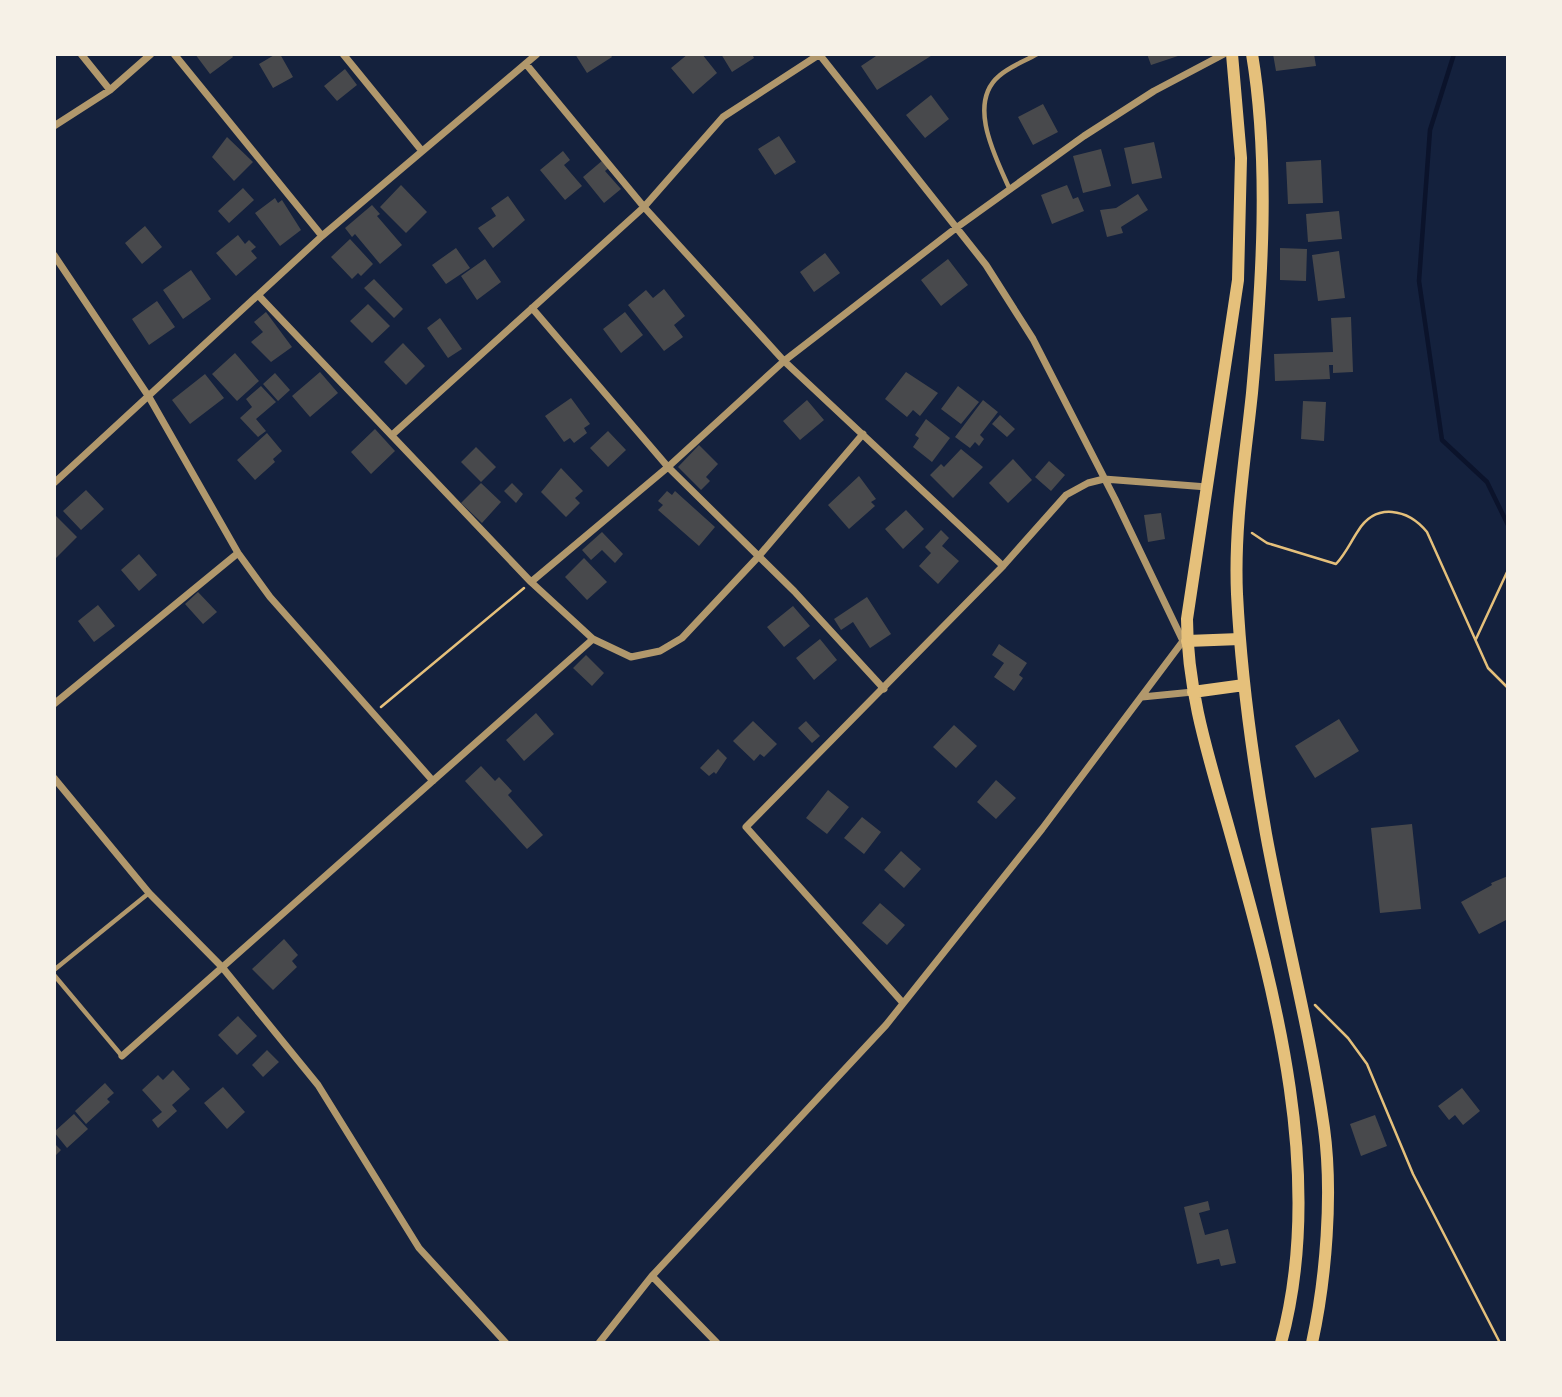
<svg xmlns="http://www.w3.org/2000/svg" width="1562" height="1397" viewBox="0 0 1562 1397" font-family="Roboto,sans-serif">
<rect width="100%" height="100%" fill="#14213d"/>
<g fill="none" stroke-linecap="round" stroke-linejoin="round">
<path stroke="#0b132b" stroke-width="4.5" d="M1454 54 1430 130 1419 281 1442 440 1487 482 1508 525"/>
</g>
<path fill="#48494c" d="M195 54H231L233 57 210 74Z
M276 54H280L293 77 273 88 259 64Z
M575 54H610L612 57 587 73Z
M688 54H702L717 73 693 94 671 68Z
M721 54H752L754 58 732 72Z
M879 54H934L877 90 861 66Z
M1147 54H1181V55L1151 65Z
M1273 54H1314L1316 66 1276 71Z
M345 69 357 85 337 101 324 86Z
M931 95 949 119 925 138 906 115Z
M1043 104 1058 132 1033 145 1018 117Z
M779 136 796 162 775 175 758 149Z
M227 137 253 162 234 181 212 157Z
M1154 142 1162 178 1132 184 1124 148Z
M1101 149 1111 186 1083 193 1073 156Z
M563 151 570 160 564 165 582 186 565 200 540 170Z
M603 160 610 167 605 171 621 189 604 203 583 177Z
M1321 160 1323 203 1288 204 1286 162Z
M401 185 427 212 406 233 380 207Z
M1067 185 1073 199 1078 197 1084 211 1052 224 1041 195Z
M243 188 254 200 229 223 218 211Z
M1138 194 1148 210 1121 227 1123 233 1107 237 1100 210 1116 208Z
M508 196 525 220 493 248 478 228 496 216 491 208Z
M275 198 278 203 282 200 301 230 280 246 255 213Z
M372 205 380 214 377 216 402 245 380 264 355 234 352 237 345 228Z
M1339 211 1342 239 1308 242 1306 214Z
M145 226 162 247 142 264 125 243Z
M238 235 245 244 249 240 256 247 251 251 257 258 236 276 216 253Z
M350 239 373 264 361 276 358 273 352 279 331 257Z
M456 248 470 268 446 284 432 265Z
M1280 248 1307 249 1306 281 1280 280Z
M1339 251 1345 298 1318 301 1312 255Z
M825 253 840 273 814 292 800 272Z
M485 259 501 282 477 300 461 276Z
M948 259 968 285 941 306 921 280Z
M191 270 211 299 183 319 163 290Z
M374 279 403 309 394 318 364 288Z
M664 289 685 316 674 325 683 337 664 351 628 305 646 290 653 298Z
M157 301 175 327 149 345 132 319Z
M368 304 390 326 372 343 350 321Z
M266 312 292 347 271 362 251 342 263 332 254 322Z
M625 312 643 335 621 353 603 329Z
M1351 317 1353 372 1333 373V365H1329L1330 379 1275 381 1274 354 1333 352 1331 318Z
M440 318 462 349 448 358 427 328Z
M403 343 425 366 406 385 384 362Z
M235 353 259 381 237 401 212 374Z
M320 372 338 393 310 417 292 396Z
M906 372 938 393 920 416 913 410 907 417 885 399Z
M275 373 290 390 278 401 263 384Z
M205 374 224 398 190 424 172 400Z
M261 386 276 402 256 419 266 431 258 437 240 418 252 407 246 399Z
M958 386 979 402 961 424 941 409Z
M571 398 590 424 584 428 587 433 574 443 570 438 564 442 545 416Z
M807 400 824 420 800 440 783 421Z
M983 400 998 412 980 435 984 439 979 446 975 442 970 448 955 437Z
M1303 401 1326 402 1324 441 1301 439Z
M1000 415 1015 429 1007 437 992 424Z
M926 419 950 438 932 462 913 447 919 438 915 435Z
M375 429 395 451 371 474 351 452Z
M608 431 626 450 608 467 590 448Z
M267 433 282 451 273 459 275 462 255 480 237 460Z
M699 445 718 464 706 477 710 481 701 490 678 467Z
M476 447 496 467 481 482 461 462Z
M961 449 983 467 953 498 930 475 941 464 944 467Z
M1013 459 1032 480 1008 503 989 483Z
M1049 461 1065 475 1051 491 1035 477Z
M561 468 583 491 575 498 580 503 566 517 541 492Z
M859 476 876 499 871 502 875 506 849 529 828 505Z
M481 483 501 502 482 523 461 503Z
M512 483 523 494 516 503 504 491Z
M86 490 104 509 81 530 63 511Z
M667 491 672 495 675 491 715 527 699 546 658 510 663 505 658 501Z
M906 510 924 529 903 549 885 529Z
M1161 513 1165 539 1148 542 1144 515Z
M54 514 77 537 54 560Z
M941 530 949 538 942 546 959 561 938 584 919 566 931 553 925 547Z
M602 532 623 554 615 563 602 550 591 560 582 550Z
M139 554 157 575 139 591 121 570Z
M584 558 607 582 587 600 565 577Z
M198 592 217 612 203 624 185 604Z
M867 597 891 634 870 648 853 622 841 630 834 619Z
M98 605 115 626 94 642 78 621Z
M793 606 810 626 784 647 767 627Z
M820 639 837 660 814 680 796 658Z
M999 644 1027 663 1019 675 1023 678 1014 691 994 677 1004 663 992 655Z
M586 655 604 673 592 686 573 668Z
M536 713 554 734 524 761 506 740Z
M1339 719 1359 751 1315 778 1295 746Z
M753 721 777 744 764 757 760 754 754 761 733 741Z
M806 721 820 736 812 743 798 728Z
M954 725 977 746 956 768 933 747Z
M718 749 727 758 716 774 714 772 709 776 700 768Z
M481 766 495 781 499 777 512 791 508 795 543 835 527 849 465 781Z
M996 780 1016 798 996 819 977 802Z
M828 790 849 807 827 834 806 818Z
M862 817 881 832 864 854 844 838Z
M1412 824 1421 909 1380 913 1371 828Z
M901 851 921 869 904 888 884 870Z
M1508 876V919L1479 934 1461 902 1492 885 1491 883Z
M880 903 905 925 887 945 862 923Z
M284 939 298 955 292 961 297 967 273 990 252 969Z
M238 1016 257 1036 237 1055 218 1035Z
M267 1050 279 1062 263 1077 252 1065Z
M173 1070 190 1089 172 1105 177 1111 158 1128 152 1120 162 1112 142 1090 158 1075 163 1080Z
M105 1083 114 1093 107 1099 110 1102 86 1124 75 1111Z
M223 1087 245 1112 227 1129 204 1103Z
M1462 1088 1480 1111 1463 1125 1455 1115 1449 1120 1438 1106Z
M74 1114 88 1129 67 1148 54 1132Z
M1375 1115 1387 1146 1361 1156 1350 1124Z
M54 1143 61 1150 54 1157Z
M1208 1201 1210 1210 1199 1213 1205 1235 1228 1229 1236 1263 1221 1266 1219 1259 1197 1264 1184 1207Z"/>
<g fill="none" stroke-linecap="round" stroke-linejoin="round">
<path stroke="#e5c07b" stroke-width="2.5" d="M1252 533 1267 543 1336 564C1346 553 1350 543 1358 531 1376 502 1408 509 1427 532L1488 668 1508 688
M1476 639 1508 570
M381 707 524 588
M1315 1005 1348 1038 1367 1064 1413 1174 1500 1343"/>
<path stroke="#b1986c" stroke-width="4.5" d="M1010 190C997 160 966 104 999 76 1009 67 1025 61 1037 54
M54 970 149 893
M54 975 122 1056"/>
<path stroke="#b1986c" stroke-width="7" d="M81 54 110 90
M174 54 322 236
M343 54 422 151
M819 54 986 265 1033 339 1115 499 1183 641
M526 64 644 207 784 361 1003 566
M54 126 110 90 151 54
M54 255 149 397 238 553 270 597 433 781
M258 295 531 582 593 639 631 657 660 651 682 638 758 557 863 434
M532 308 668 467 794 591 884 689
M392 435 644 207 723 117 820 54
M54 483 322 236 537 54
M531 582 668 467 784 361 956 228 1084 136 1154 91 1224 54
M1142 697 1193 692
M54 704 238 553
M54 778 149 893 222 967 318 1085 419 1248 506 1343
M903 1003 746 827 1003 566 1066 495 1088 483 1104 479 1207 487
M122 1056 593 639
M599 1343 652 1276
M717 1343 652 1276 886 1025 1042 829 1183 641H1187"/>
<path stroke="#e5c07b" stroke-width="12" d="M1232 54 1241 158 1238 280 1187 619C1187 694 1211 764 1231 836 1276 996 1326 1179 1281 1343
M1252 54C1270 162 1262 284 1252 393 1245 460 1234 527 1237 594 1241 674 1252 755 1266 834 1284 932 1310 1029 1324 1128 1333 1193 1326 1279 1312 1343
M1187 641 1240 639
M1193 692 1244 685"/>
</g>
<rect width="1562" height="1397" fill="none" stroke="#f6f1e7" stroke-width="112"/>
</svg>
